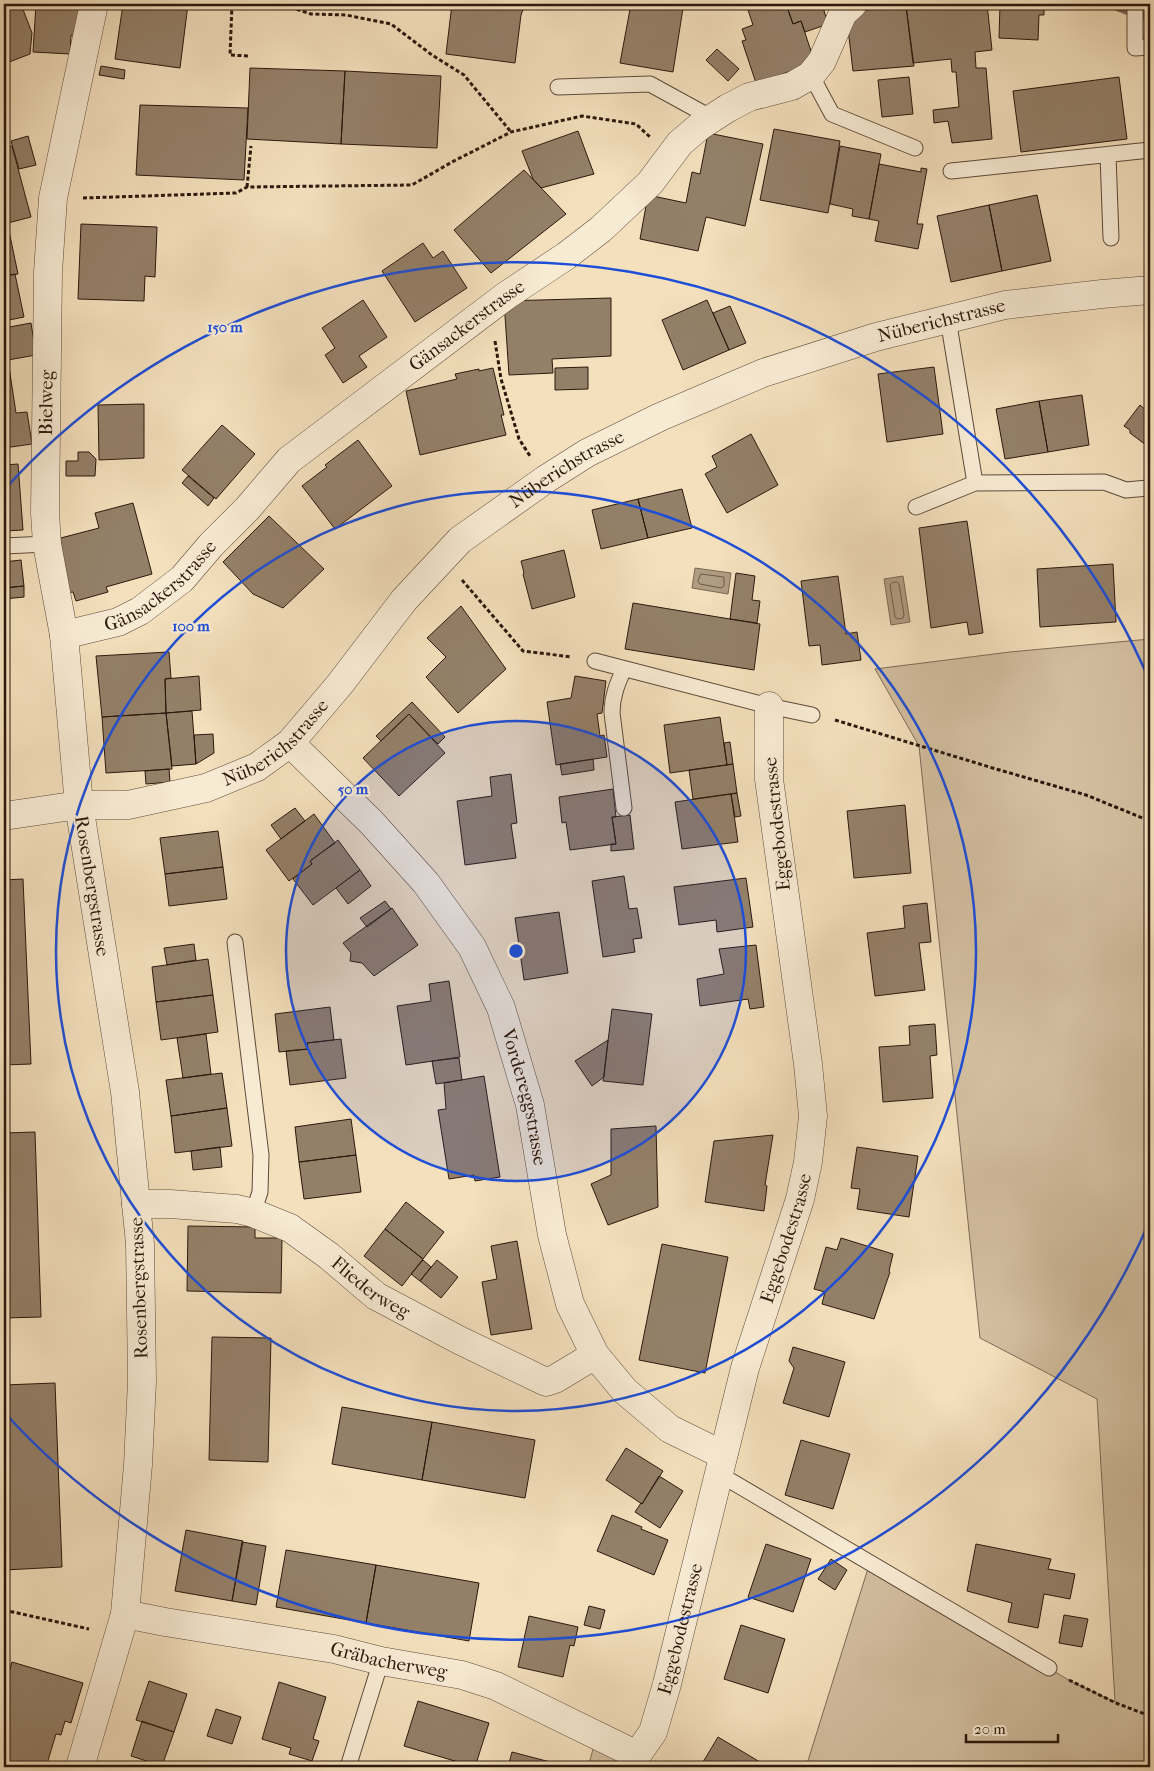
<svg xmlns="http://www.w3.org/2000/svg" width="1154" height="1771" viewBox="0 0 1154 1771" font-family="'IM FELL French Canon',serif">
<rect width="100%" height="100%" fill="#f4e0bd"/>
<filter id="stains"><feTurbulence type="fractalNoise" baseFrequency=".004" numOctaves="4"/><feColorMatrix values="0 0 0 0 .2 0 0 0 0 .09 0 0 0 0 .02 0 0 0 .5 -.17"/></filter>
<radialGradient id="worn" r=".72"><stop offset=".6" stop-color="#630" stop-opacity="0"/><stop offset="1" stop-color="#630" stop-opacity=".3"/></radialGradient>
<path fill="#d2be9f" stroke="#7e6b56" d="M1150 639V1767H806L870 1562 1072 1682 1115 1702 1097 1399 980 1338 919 746 875 669 1010 652Z
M597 1735 637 1755 655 1767H588Z"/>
<path fill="#b09c81" stroke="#7b6753" d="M695 568 731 573 728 594 692 588Z
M903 576 910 622 891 625 884 579Z"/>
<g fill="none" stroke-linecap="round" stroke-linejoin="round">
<path stroke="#6e5a47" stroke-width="1" d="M701 574 724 577V586L721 588 700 584 698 582Z
M897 582 899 584 904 615 903 618 898 619 895 617 890 585 892 583Z"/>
<path stroke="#7b6753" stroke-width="9" d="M1111 4 1129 11
M1143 15 1150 16"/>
</g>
<path fill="#948069" stroke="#2b180d" d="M4 4H21L32 33 30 54 4 64Z
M36 4H84L81 36 71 35 70 54 33 52Z
M123 4H188L180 68 115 59Z
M452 4H525L521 15 515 63 446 54Z
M631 4H656L683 8 673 72 620 63Z
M766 4H786L793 24 801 21 815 63 756 83 742 41 746 40 742 29 753 25 748 10Z
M786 4H822L828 24 805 32 801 21 793 24Z
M910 4H987L992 50 975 52 976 68H986L992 139 952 143 948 121 934 123 933 110 959 107 956 72H952L951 59 913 63 906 6Z
M1000 4H1044V15H1039L1038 40 999 38Z
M1140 4H1150V9H1140Z
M906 6 914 66 853 71 846 12Z
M717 49 739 69 728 81 706 60Z
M101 66 125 70 124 79 99 75Z
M250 68 345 71 341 144 247 139Z
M345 71 441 76 437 148 341 144Z
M909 77 913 114 882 117 878 80Z
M1119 77 1127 139 1021 152 1013 91Z
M140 105 248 108 244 180 136 175Z
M774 129 840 141 828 213 760 200Z
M578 131 594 174 541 188 533 179 522 151Z
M708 133 763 144 745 226 706 217 698 251 640 239 648 195 686 203 692 172 700 174Z
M28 136 36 165 19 169 11 141Z
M12 146 31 217 4 224V148Z
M840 146 881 154 869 219 852 216 853 209 830 204Z
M879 164 921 172V168L927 169 917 224H923L918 249 875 241 879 221 869 219Z
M524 170 566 214 491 273 454 230Z
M1037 195 1051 261 1002 271 989 205Z
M989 205 1002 271 951 282 937 216Z
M81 224 157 227 155 277 145 276 144 301 78 299Z
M9 231 18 274 4 276V232Z
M423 243 433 258 443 251 467 288 415 322 382 271Z
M15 274 24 317 4 321V276Z
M611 298V356L552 359 553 373 509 375 504 301Z
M363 300 387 337 359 356 367 367 343 383 325 355 335 348 322 328Z
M707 300 729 350 683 370 662 320Z
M730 306 746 343 729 350 713 313Z
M31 323 36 355 8 360 11 380 4 381V328Z
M588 367V389L555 390V368Z
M934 367 943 434 887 442 878 374Z
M493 368 504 415H501L506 435 420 455 406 391 457 379 455 374 479 369V371Z
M11 380 16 413 27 412 32 444 4 448V381Z
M1082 395 1089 445 1048 452 1039 401Z
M1039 401 1048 452 1005 459 996 409Z
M144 404V458L99 460 98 405Z
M1140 405 1148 412V409H1150V448L1130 433V430L1124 426Z
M222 425 255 454 216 499 182 470Z
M751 434 778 485 727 513 705 474 717 467 712 456Z
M358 440 392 486 335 529 302 486 327 467 325 465Z
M78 452H89L96 459 95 476H66V461H78Z
M18 464 23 530 4 531V465Z
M188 476 214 498 208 506 182 483Z
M682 489 692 528 648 538 638 499Z
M638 499 648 538 601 549 592 510Z
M133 503 152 574 106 587 108 592 76 601 73 592 67 593 53 540 99 528 95 513Z
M269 516 324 569 283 608 253 594 223 562Z
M967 521 983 633 969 635 967 622 931 628 919 528Z
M564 550 575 597 532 609 523 574 524 573 521 561Z
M21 560 24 586 4 588V562Z
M1113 564 1116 622 1040 627 1037 569Z
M736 573 755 576 752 600 760 601 757 623 730 619Z
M838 576 846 634 857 632 861 660 822 665 820 645 809 646 801 581Z
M24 586V597L4 599V588Z
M633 603 760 624 754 670 625 649Z
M461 606 506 669 458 713 426 677 446 657 427 638Z
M169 652 171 678 165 679 166 713 102 717 96 656Z
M199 676 201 710 166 713 165 679Z
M575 676 606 681 602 713 597 714 600 736 604 735 607 757 556 765 547 702 571 698Z
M412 702 445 737 438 744 409 714 381 741 376 736Z
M192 711 196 764 172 766 166 713Z
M166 713 172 769 106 773 102 717Z
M409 714 445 753 399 796 363 758Z
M720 717 727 765 670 773 664 725Z
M213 734 214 753 196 764 194 735Z
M730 742 733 764 727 765 724 743Z
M593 759 594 770 562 775 560 764Z
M733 764 737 793 693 799 689 770Z
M169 769 170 782 146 784 145 771Z
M511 774 517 823 511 824 516 858 465 865 457 801 492 796 490 777Z
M613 789 616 817H612L616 844 570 850 566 822 562 823 559 797Z
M737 793 741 816 735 817 731 794Z
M731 794 738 842 682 849 675 802Z
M905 805 911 873 854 878 847 811Z
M295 808 305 821 281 839 271 825Z
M314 814 335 843 310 861 312 864 289 881 266 850Z
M630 815 634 849 611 851V844H616L612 817Z
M218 831 223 867 165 874 160 838Z
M338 840 360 870 313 905 293 879 312 864 310 861Z
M223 867 227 899 169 906 165 874Z
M360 870 371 886 348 904 336 888Z
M624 876 629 909 637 908 642 938 633 939 635 952 603 957 592 881Z
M746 878 753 927 717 932 716 920 679 925 674 887Z
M23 879 31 1064 4 1065V880Z
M385 901 391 909 367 927 360 918Z
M927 903 931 942 919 943 925 990 875 996 867 933 905 928 903 906Z
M392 908 418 945 374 976 362 963 350 961 351 953 343 943Z
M559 912 568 973 524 980 515 918Z
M194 944 196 960 167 965 164 948Z
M756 945 764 1007 750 1009 748 999 700 1006 697 979 724 974 719 949Z
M208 959 213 995 156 1002 152 967Z
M449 981 460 1057 406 1065 397 1006 431 1001 429 984Z
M213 995 218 1032 161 1040 156 1002Z
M330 1007 334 1040 307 1043 308 1049 279 1052 275 1014Z
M612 1009 652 1014 643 1085 603 1081Z
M935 1024 937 1055 930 1056 933 1098 883 1102 879 1047 910 1045 909 1026Z
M206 1034 211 1074 183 1078 177 1038Z
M341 1039 346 1078 290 1085 286 1051 308 1049 307 1043Z
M608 1040 604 1077 592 1086 575 1061Z
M459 1058 462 1080 436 1084 432 1061Z
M222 1073 227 1108 171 1116 166 1080Z
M484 1076 500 1177 475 1181 474 1175 449 1179 438 1110 446 1109 444 1083Z
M227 1108 232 1146 175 1153 171 1116Z
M351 1119 356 1155 299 1162 295 1127Z
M656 1126 658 1207 608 1225 591 1184 611 1175V1129Z
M35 1132 41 1317 4 1318V1133Z
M773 1135 765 1185 767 1186 764 1211 705 1202 714 1141Z
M220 1147 222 1167 193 1170 191 1151Z
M857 1147 918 1156 909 1217 857 1209 860 1189 851 1188Z
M356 1155 361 1192 304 1199 299 1162Z
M406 1202 444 1232 423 1259 385 1229Z
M188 1226 255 1227V1238H282L281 1293 187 1291Z
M385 1229 423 1259 402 1286 364 1256Z
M841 1238 893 1254 889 1271 890 1272 874 1319 822 1304 825 1292 814 1289 826 1247 837 1250Z
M517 1241 532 1329 491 1335 482 1282 497 1279 491 1246Z
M662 1244 728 1257 705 1373 639 1360Z
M423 1260 431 1267 420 1281 411 1274Z
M437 1260 458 1277 441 1298 420 1281Z
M212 1337 271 1338 268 1462 209 1460Z
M793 1347 845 1362 829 1417 783 1403 794 1368 789 1361Z
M55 1383 62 1567 4 1570V1385Z
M342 1407 432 1422 422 1480 332 1464Z
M432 1422 535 1440 525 1498 422 1480Z
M801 1440 850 1454 833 1509 785 1495Z
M626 1448 663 1471 642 1504 606 1480Z
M659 1476 683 1491 660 1528 635 1512 641 1503 642 1504Z
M612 1515 642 1527 641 1529 668 1540 654 1575 597 1551Z
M186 1530 243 1541 232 1601 175 1591Z
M242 1542 266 1546 256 1605 232 1601Z
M766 1544 811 1559 793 1612 748 1597Z
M976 1544 1051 1559 1048 1569 1075 1574 1070 1599 1044 1594 1038 1628 1008 1622 1012 1603 967 1591Z
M286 1550 376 1565 366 1623 276 1607Z
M831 1559 847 1570 835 1590 818 1579Z
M376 1565 479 1583 469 1641 366 1623Z
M589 1606 605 1610 600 1629 584 1625Z
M1064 1615 1088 1619 1082 1647 1059 1643Z
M529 1616 578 1627 574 1646 570 1645 563 1677 518 1667Z
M741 1625 785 1639 768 1693 724 1679Z
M12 1662 83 1683 71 1723 65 1721 61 1735 56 1734 46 1767H4V1690Z
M149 1681 187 1694 174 1732 136 1720Z
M279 1682 326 1697 313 1739 319 1741 312 1761 289 1754 291 1748 262 1739Z
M418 1701 489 1723 475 1767 404 1746Z
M216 1709 241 1717 232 1744 207 1736Z
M142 1721 174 1732 162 1766 131 1756Z
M718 1737 765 1765 764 1767H700Z
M512 1752 554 1763 553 1767H508Z"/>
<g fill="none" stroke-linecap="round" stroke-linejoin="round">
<defs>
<path id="lane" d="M1135 4V48L1150 47
M811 75 832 114 915 148
M558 87 650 84 712 118
M1108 155 1111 238
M951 171 1150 150
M948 319 975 483
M916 507 975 483 1104 482 1126 490 1148 488
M4 546 47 544
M595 661 769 706 812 715
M624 669C617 684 612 697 612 713L624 808
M235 942 261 1155 260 1192 253 1213
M719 1474 1049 1668
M348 1767 381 1661"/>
<g id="street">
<path id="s1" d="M64 635 118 622 140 611 182 579 211 545 247 509 289 460 507 295 566 256 601 229 650 183 680 143 700 126 728 108 749 97 792 86 811 75 822 61 843 13 853 4"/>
<path id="s2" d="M290 743 372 823 426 883 472 947 501 1008 530 1105 552 1235 570 1304 595 1355 625 1391 670 1429 723 1455"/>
<path id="s3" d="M4 816 79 805H128L206 788 257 767 290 743 340 684 404 600 460 540 546 479 587 453 660 417 763 373 876 337 1005 305 1102 294 1150 290"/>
<path id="s4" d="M136 1204H170L237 1209 253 1213 290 1228 329 1256 376 1296 459 1340 546 1382 555 1379 595 1355"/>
<path id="s5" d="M125 1614 165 1622 334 1649 381 1661 462 1675 496 1686 637 1755 653 1732 667 1684 745 1368 800 1199 808 1162 813 1116 808 1064 769 779V706"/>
<path id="s6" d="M80 1767 125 1614 138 1465 142 1381 140 1244 125 1092 79 805 64 635 47 544 45 513 48 272 53 198 94 4"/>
</g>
</defs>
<use href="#lane" stroke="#5d4a39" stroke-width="17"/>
<use href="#street" stroke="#5d4a39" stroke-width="29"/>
<path stroke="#2b180d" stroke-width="3" stroke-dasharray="4 2.5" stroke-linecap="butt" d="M232 4 230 55 249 56
M285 4 287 6 311 14 346 15 391 24 432 55 464 75 511 132
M247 187 251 146
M83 198 236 193 247 187 412 185 452 162 511 132 582 116 636 124 650 137
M495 341 501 379 519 439 530 456
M462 580 523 651 572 657
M835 720 996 769 1086 795 1150 821
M4 1610 89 1629
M1069 1680 1116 1703 1150 1716"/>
<use href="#lane" stroke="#f8ebd4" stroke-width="15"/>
<use href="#street" stroke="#f8ebd4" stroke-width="28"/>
</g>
<circle cx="516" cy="951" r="230" fill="#1d4ed8" fill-opacity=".12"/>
<g fill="none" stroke="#1d4ed8" stroke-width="2.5">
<circle cx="516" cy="951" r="230"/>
<circle cx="516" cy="951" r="460"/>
<path d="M1150 1220A689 689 0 0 1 4 1412M4 490A689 689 0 0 1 1150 682"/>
</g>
<g text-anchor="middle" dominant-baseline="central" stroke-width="4.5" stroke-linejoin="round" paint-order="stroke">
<g font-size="19" fill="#2b180d" stroke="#f8ebd4">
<text stroke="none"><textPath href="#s3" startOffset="1099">Nüberichstrasse</textPath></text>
<text stroke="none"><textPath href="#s1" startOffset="516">Gänsackerstrasse</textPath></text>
<text stroke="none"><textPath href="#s6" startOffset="1378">Bielweg</textPath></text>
<text stroke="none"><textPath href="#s3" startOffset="694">Nüberichstrasse</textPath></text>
<text stroke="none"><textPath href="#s1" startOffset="111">Gänsackerstrasse</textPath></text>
<text stroke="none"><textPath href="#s3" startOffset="289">Nüberichstrasse</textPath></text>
<text transform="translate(777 824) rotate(-96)">Eggebodestrasse</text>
<text transform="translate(92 886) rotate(81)">Rosenbergstrasse</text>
<text stroke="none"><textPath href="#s2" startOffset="434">Vordereggstrasse</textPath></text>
<text stroke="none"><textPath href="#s5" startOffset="1075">Eggebodestrasse</textPath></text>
<text stroke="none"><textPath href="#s4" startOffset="258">Fliederweg</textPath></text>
<text transform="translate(139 1288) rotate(-92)">Rosenbergstrasse</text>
<text stroke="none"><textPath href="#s5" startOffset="670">Eggebodestrasse</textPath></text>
<text stroke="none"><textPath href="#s5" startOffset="268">Gräbacherweg</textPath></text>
</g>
</g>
<circle cx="516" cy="951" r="8" fill="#1d4ed8" stroke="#f8ebd4" stroke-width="2.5"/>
<g font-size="15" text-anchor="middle" font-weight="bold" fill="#1d4ed8" stroke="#f8ebd4" stroke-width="4.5" stroke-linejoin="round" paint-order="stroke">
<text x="225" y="332">150 m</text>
<text x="191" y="631">100 m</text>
<text x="353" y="794">50 m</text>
</g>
<rect width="1154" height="1771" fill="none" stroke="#f4e0bd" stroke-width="20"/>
<rect x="5" y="5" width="1144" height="1761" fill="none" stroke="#2b180d" stroke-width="2.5"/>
<rect x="10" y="10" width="1134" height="1751" fill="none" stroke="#2b180d"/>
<path d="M966 1734v8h92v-8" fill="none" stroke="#2b180d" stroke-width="2.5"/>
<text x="974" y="1734" font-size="15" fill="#2b180d" stroke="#f8ebd4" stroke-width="4" paint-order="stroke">20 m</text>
<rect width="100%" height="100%" filter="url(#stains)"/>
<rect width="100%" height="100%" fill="url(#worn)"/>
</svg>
